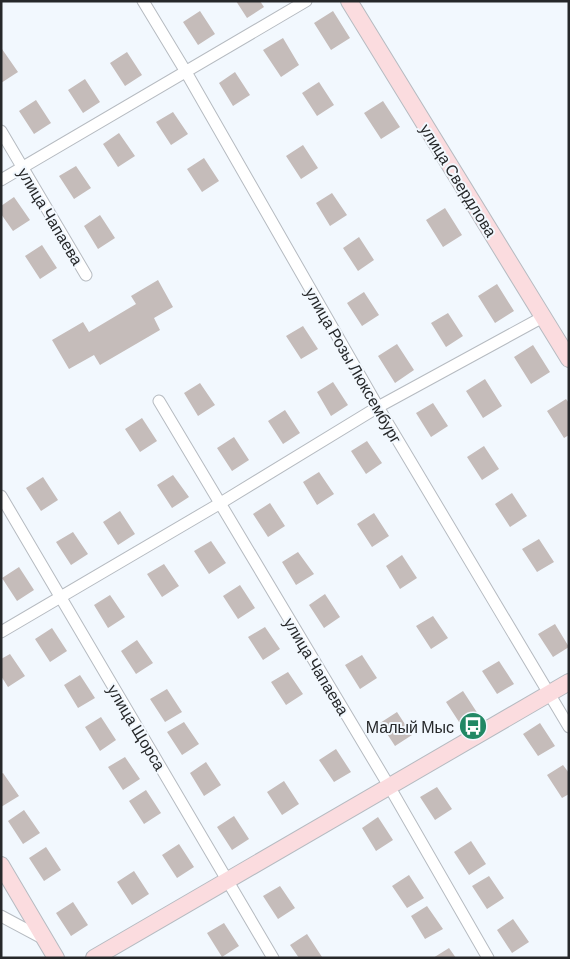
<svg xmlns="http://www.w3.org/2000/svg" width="570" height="959" viewBox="0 0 570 959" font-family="Barlow,sans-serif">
<rect width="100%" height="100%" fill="#f2f8fe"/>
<path fill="#c5bcba" d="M236 1H260L264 7 247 18Z
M200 11 215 34 198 45 183 22Z
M333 11 350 38 331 50 314 23Z
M283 38 299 65 281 77 263 50Z
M2 49 18 72 1 83V50Z
M127 52 142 75 125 86 110 63Z
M235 72 250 95 233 106 219 83Z
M85 79 100 102 83 113 68 90Z
M319 82 334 105 317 116 302 93Z
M36 100 51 123 34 134 19 111Z
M383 101 400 127 381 139 364 113Z
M173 112 188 134 171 145 156 122Z
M119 133 135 156 118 167 103 144Z
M303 145 318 168 301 179 286 156Z
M204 158 219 181 202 192 187 169Z
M76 166 91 188 74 199 59 176Z
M332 193 347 215 330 226 316 203Z
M14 197 30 220 13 231 1 214V206Z
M445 208 462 235 443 247 426 220Z
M100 215 115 238 98 249 84 226Z
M359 237 374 260 358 271 343 248Z
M42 245 57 268 40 279 25 256Z
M158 280 173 307 154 318 160 330 100 365 94 355 69 369 52 340 83 322 89 332 136 304 131 296Z
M497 284 514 311 495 323 478 296Z
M364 292 379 315 362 326 347 303Z
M448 313 463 336 446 347 431 323Z
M303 326 318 349 301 359 286 336Z
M397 344 414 370 395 383 378 356Z
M533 345 550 372 531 384 514 357Z
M485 379 502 406 483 418 466 391Z
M333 382 348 405 331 416 317 392Z
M200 383 215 405 198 416 184 393Z
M566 399 569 403V435L564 438 547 411Z
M433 403 448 426 431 437 416 413Z
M285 410 300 433 283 444 268 421Z
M142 418 157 441 140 452 125 429Z
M234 437 249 460 232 471 217 448Z
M367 441 382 463 366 474 351 451Z
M484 446 499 469 482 480 467 457Z
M319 472 334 494 317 505 303 482Z
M173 475 189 497 172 508 157 485Z
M43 477 58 500 41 511 26 488Z
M512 493 527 516 510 527 495 504Z
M270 503 285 526 268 537 253 514Z
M120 511 135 534 118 545 103 522Z
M374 513 389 536 372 547 357 524Z
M73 532 88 554 71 565 56 542Z
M539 539 554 562 537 572 522 549Z
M211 541 226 563 209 574 194 551Z
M298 552 314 574 296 585 282 562Z
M402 555 417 578 400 589 386 566Z
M164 564 179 586 162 597 147 574Z
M19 567 34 590 17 601 2 578Z
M240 585 255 608 238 619 223 596Z
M325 594 340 617 324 628 309 605Z
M110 595 125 617 108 628 94 605Z
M433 616 448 638 431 649 416 626Z
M555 624 569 647 553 657 538 634Z
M265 627 280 649 263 660 248 637Z
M52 628 67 651 50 662 35 639Z
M137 640 153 663 136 674 121 651Z
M10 654 25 676 8 687 1 676V659Z
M362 655 377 678 360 689 345 665Z
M499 661 514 684 497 694 482 671Z
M288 672 303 694 286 705 271 682Z
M80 675 95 698 78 708 64 685Z
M167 689 182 712 165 722 150 699Z
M463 691 478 714 461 725 446 702Z
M397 712 412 735 395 746 380 723Z
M101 717 116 740 100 751 85 727Z
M184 722 199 744 182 755 167 732Z
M540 723 555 746 538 756 523 734Z
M336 749 351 772 334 782 319 760Z
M125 757 140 779 123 790 108 767Z
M206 762 221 785 204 796 190 773Z
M563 765 569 773V794L562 798 547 775Z
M3 773 19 796 1 807V774Z
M284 781 299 804 282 815 267 792Z
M437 787 452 809 435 820 420 797Z
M146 790 161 813 144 824 129 801Z
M24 810 40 833 23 844 8 821Z
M234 816 249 839 232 850 217 827Z
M378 817 393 840 376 851 362 828Z
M471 841 486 864 469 875 454 852Z
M179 844 194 867 177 878 162 855Z
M46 847 61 870 44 881 29 858Z
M134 871 149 894 132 905 117 882Z
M409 875 424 898 407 908 392 886Z
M489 876 504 898 487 909 472 886Z
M280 886 295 908 278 919 263 896Z
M73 902 88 925 71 936 56 913Z
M427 906 443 929 425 939 411 916Z
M513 919 529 942 512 953 497 930Z
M224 923 239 946 222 957 207 933Z
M307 934 322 957 321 958H299L290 945Z
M449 948 456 958H433Z"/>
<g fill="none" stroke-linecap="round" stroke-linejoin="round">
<defs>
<path id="street" d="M143 1 186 72 378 407 569 727
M1 131 86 275
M1 180 306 1
M159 401 389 786 488 958
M1 496 273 958
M1 632 219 504 378 407 543 317
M1 916 44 939"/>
<path id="secondary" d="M349 1 569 359
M1 865 56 958
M94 958 569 682"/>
</defs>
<use href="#street" stroke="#b6bbc1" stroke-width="13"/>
<use href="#secondary" stroke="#b6bbc1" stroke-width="18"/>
<use href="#street" stroke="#fff" stroke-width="11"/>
<use href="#secondary" stroke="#fbdcdf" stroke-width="16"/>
</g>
<defs>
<symbol id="bus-disc" viewBox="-11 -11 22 22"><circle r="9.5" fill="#218864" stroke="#f2f8fe"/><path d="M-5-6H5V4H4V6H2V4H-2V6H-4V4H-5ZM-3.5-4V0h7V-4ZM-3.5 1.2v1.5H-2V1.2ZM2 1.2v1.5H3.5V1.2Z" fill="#fff"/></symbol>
</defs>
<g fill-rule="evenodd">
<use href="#bus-disc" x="457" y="710" width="32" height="32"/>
</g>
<g text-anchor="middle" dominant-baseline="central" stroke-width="4" stroke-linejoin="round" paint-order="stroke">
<g font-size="16" fill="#26282a" stroke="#f2f8fe">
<text transform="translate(459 180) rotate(58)">улица Свердлова</text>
<text transform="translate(51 216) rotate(59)">улица Чапаева</text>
<text transform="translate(354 365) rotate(60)">улица Розы Люксембург</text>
<text transform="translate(317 666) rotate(59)">улица Чапаева</text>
<text transform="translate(137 727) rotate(59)">улица Щорса</text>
</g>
<g font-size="16" fill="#26282a" stroke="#f2f8fe" text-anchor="end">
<text x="454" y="726">Малый Мыс</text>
</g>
</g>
<rect width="570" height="959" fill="none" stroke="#26282a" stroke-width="5"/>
</svg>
